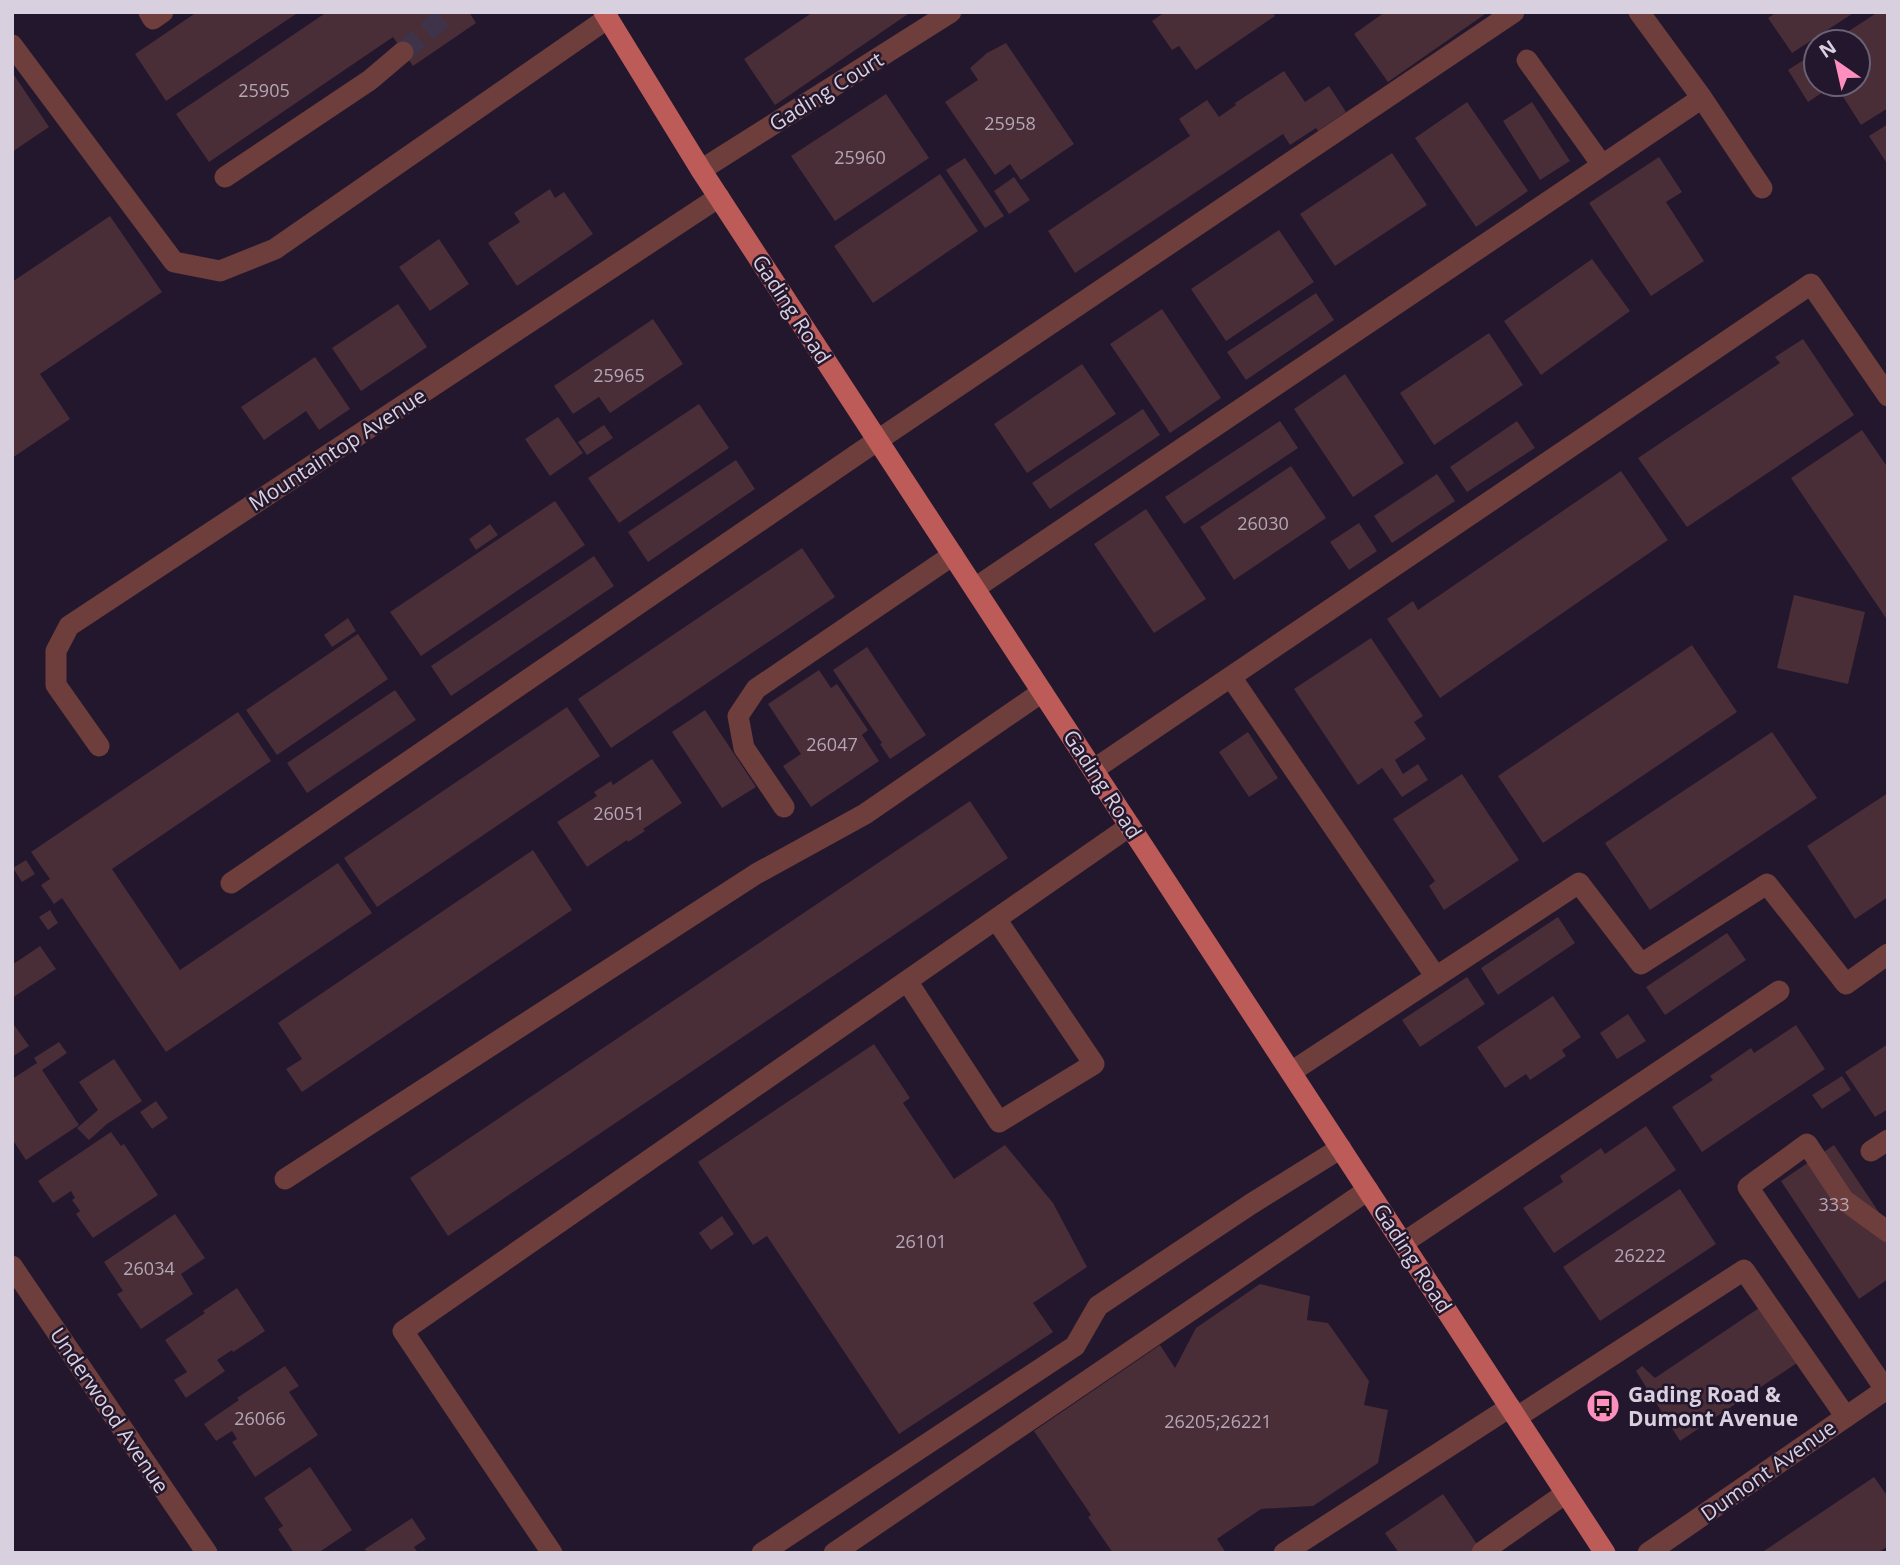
<svg xmlns="http://www.w3.org/2000/svg" width="1900" height="1565" viewBox="0 0 1900 1565" font-family="'Open Sans',sans-serif">
<rect width="100%" height="100%" fill="#23172d"/>
<path fill="#492d37" d="M197 12H299L166 101 135 54Z
M327 12H469L476 23 413 66 393 37 209 162 176 114Z
M813 12H911L775 105 744 59Z
M1165 12H1273L1275 16 1196 70 1179 46 1172 50 1152 21Z
M1385 12H1488L1388 82 1354 34Z
M1777 12H1855L1792 53 1768 18Z
M1878 12H1888V108L1861 125 1835 84 1808 102 1788 70 1816 52V84H1858V42H1832Z
M1006 43 1074 144 1021 180 1010 164 995 175 945 102 978 80 970 68 987 53Z
M1284 71 1305 102 1329 86 1346 112 1318 131 1316 128 1290 145 1283 134 1075 273 1048 231 1190 136 1179 119 1207 100 1219 117 1236 105 1235 103Z
M12 72 49 127 12 152Z
M886 94 929 158 835 221 791 156Z
M1467 102 1528 191 1476 227 1415 138Z
M1532 102 1570 161 1540 180 1503 121Z
M1888 124V165L1869 136Z
M1392 153 1427 205 1335 266 1300 214Z
M1659 157 1682 192 1666 202 1704 261 1651 296 1589 203Z
M965 158 1004 216 985 228 946 170Z
M940 174 978 231 873 303 834 246Z
M1014 177 1030 200 1009 214 994 191Z
M550 189 555 198 564 192 593 234 517 286 488 243 520 222 514 213Z
M110 216 162 292 40 374 70 419 12 458V282Z
M1279 230 1314 282 1226 341 1191 289Z
M439 239 469 284 430 311 399 267Z
M1592 259 1630 311 1541 375 1504 321Z
M1316 293 1334 320 1246 380 1227 352Z
M398 304 427 347 361 391 332 348Z
M1162 309 1221 398 1170 433 1110 344Z
M653 319 683 364 610 413 599 397 573 414 554 386Z
M1489 333 1523 385 1434 445 1400 393Z
M1803 339 1854 415 1687 527 1638 458 1780 363 1775 357Z
M315 357 350 409 319 430 306 411 264 440 241 407Z
M1082 364 1116 414 1027 473 994 424Z
M1345 374 1404 463 1353 497 1294 409Z
M699 404 729 448 619 523 588 478Z
M1143 409 1160 435 1050 509 1032 483Z
M558 417 583 453 550 476 525 439Z
M1280 421 1298 448 1184 524 1165 497Z
M1517 421 1535 448 1467 492 1450 467Z
M604 425 613 438 587 455 578 442Z
M1862 430 1888 468V621L1791 478Z
M736 460 755 489 648 562 628 532Z
M1291 466 1326 518 1234 580 1200 527Z
M1621 471 1668 540 1440 698 1387 619 1413 601 1418 610Z
M1437 474 1455 501 1392 543 1374 516Z
M555 501 585 545 421 656 390 612Z
M1146 509 1206 599 1154 633 1094 544Z
M1359 523 1377 551 1349 570 1330 542Z
M490 524 498 535 476 550 469 539Z
M802 548 835 597 611 748 578 699Z
M594 556 614 586 451 696 431 666Z
M1794 595 1865 612 1848 684 1777 668Z
M348 618 356 631 332 647 324 635Z
M358 634 388 679 277 755 246 710Z
M1371 638 1423 716 1414 722 1426 739 1395 760 1403 774 1418 764 1428 780 1402 797 1382 768 1358 785 1294 689Z
M1692 645 1737 712 1543 843 1498 776Z
M867 647 926 735 890 759 880 744 882 743 833 670Z
M819 670 831 688 837 684 868 730 862 735 879 761 811 807 783 766 801 754 768 704Z
M395 690 416 720 307 793 287 763Z
M567 707 600 756 377 907 344 858Z
M705 710 756 787 722 808 672 732Z
M238 712 271 761 112 869 180 970 338 863 372 913 166 1052 62 898 54 904 41 885 50 879 31 852Z
M1248 732 1278 778 1249 797 1219 752Z
M1772 732 1817 798 1650 910 1605 843Z
M652 759 682 803 643 829 645 831 628 842 627 840 587 867 557 822 597 796 594 792 611 781 613 785Z
M1462 774 1519 860 1444 910 1429 886 1435 881 1393 819Z
M1888 793V897L1855 919 1807 846Z
M970 801 1008 858 448 1236 410 1178Z
M533 850 572 910 302 1092 286 1069 302 1059 278 1023Z
M26 860 35 874 22 882 13 868Z
M50 910 58 923 48 930 39 917Z
M1558 917 1575 943 1498 995 1481 968Z
M1727 933 1746 960 1665 1015 1646 987Z
M40 946 56 969 12 998V965Z
M1467 977 1485 1004 1420 1047 1402 1020Z
M1553 996 1581 1037 1562 1050 1566 1056 1530 1080 1526 1074 1505 1088 1477 1047Z
M1628 1014 1646 1041 1617 1059 1600 1033Z
M12 1022 29 1046 12 1057Z
M1796 1025 1825 1069 1702 1152 1672 1107 1713 1080 1710 1076 1751 1048 1754 1053Z
M59 1042 67 1053 42 1070 79 1125 26 1160 12 1139V1079L37 1063 34 1058Z
M874 1044 910 1098 903 1103 954 1179 1005 1145 1053 1203 1087 1267 1033 1303 1053 1332 899 1434 767 1236 753 1245 698 1162Z
M1888 1044V1109L1875 1117 1845 1072Z
M114 1059 142 1101 107 1124 89 1140 77 1128 98 1110 79 1082Z
M1842 1076 1851 1090 1822 1109 1812 1095Z
M156 1101 168 1118 152 1129 140 1112Z
M1646 1126 1676 1170 1554 1253 1523 1208 1563 1182 1560 1176 1601 1148 1605 1154Z
M111 1132 121 1146 124 1144 158 1195 93 1238 76 1214 80 1211 72 1200 75 1198 71 1191 53 1203 38 1181Z
M1834 1145 1888 1226V1279L1859 1299 1781 1181Z
M1680 1189 1716 1244 1600 1321 1563 1267Z
M175 1214 205 1258 181 1274 193 1294 141 1329 117 1294 123 1291 104 1262Z
M722 1216 734 1234 711 1250 699 1233Z
M1260 1284 1310 1296 1307 1320 1328 1323 1369 1381 1364 1405 1388 1410 1378 1463 1313 1506 1261 1509 1217 1539 1226 1553H1113L1088 1517 1091 1515 1034 1431 1160 1345 1175 1368 1196 1328Z
M237 1288 265 1331 233 1352 232 1350 217 1360 225 1371 186 1398 174 1380 187 1372 165 1340 205 1313 203 1311Z
M1759 1308 1797 1363 1680 1441 1636 1371 1642 1366 1655 1378Z
M285 1366 299 1386 289 1392 318 1435 255 1477 232 1442 237 1439 232 1431 216 1441 204 1424 239 1400 237 1398Z
M310 1467 352 1530 318 1553H294L278 1529 283 1526 264 1498Z
M1874 1477 1888 1497V1546L1878 1553H1761Z
M1443 1494 1483 1553H1399L1385 1533Z
M412 1518 426 1539 414 1547 418 1553H367L365 1549Z"/>
<g fill="none" stroke-linecap="round" stroke-linejoin="round">
<path stroke="#3e3348" stroke-width="21" stroke-dasharray="21 10" stroke-linecap="butt" d="M403 52 449 12"/>
<path stroke="#6d3e3b" stroke-width="21" d="M149 12 153 19 163 12
M12 45 174 262 220 271 275 249 608 18
M1527 60 1602 165
M1702 98 1762 188
M701 170 951 12
M225 177 370 80 403 52
M975 588 1702 98 1639 12
M1231 677 1436 977
M99 746 56 685V651L69 626 719 197
M1093 770 1811 284 1888 396
M784 807 744 748 738 716 756 689 953 555
M231 883 878 440 1514 12
M907 981 999 1122 1094 1064 996 919
M1291 1072 1579 883 1641 964 1767 884 1846 984 1888 954
M1871 1151 1888 1140
M285 1179 756 874 865 814 1042 692
M1403 1243 1779 991
M12 1266 207 1553
M1885 1389 1748 1187 1807 1144 1844 1200 1888 1232
M1517 1417 1744 1270 1846 1417
M1482 1552 1566 1493
M552 1553 403 1331 1130 826
M762 1553 1075 1346 1098 1306 1251 1204 1341 1148
M834 1553 1368 1190
M1284 1553 1510 1407
M1648 1553 1888 1388"/>
<path stroke="#bc5b57" stroke-width="21" d="M604 12 701 170 1605 1553"/>
</g>
<defs>
<symbol id="bus-disc" viewBox="-11 -11 22 22"><circle r="9.5" fill="#fe8ebd" stroke="#23172d"/><path d="M-5-6H5V4H4V6H2V4H-2V6H-4V4H-5ZM-3.5-4V0h7V-4ZM-3.5 1.2v1.5H-2V1.2ZM2 1.2v1.5H3.5V1.2Z" fill="#111"/></symbol>
</defs>
<g fill-rule="evenodd">
<use href="#bus-disc" x="1584" y="1387" width="38" height="38"/>
</g>
<g text-anchor="middle" dominant-baseline="central" stroke-width="5" stroke-linejoin="round" paint-order="stroke">
<g font-size="18" fill="#b4a7b5">
<text x="264" y="90">25905</text>
<text x="1010" y="123">25958</text>
<text x="860" y="157">25960</text>
<text x="619" y="375">25965</text>
<text x="1263" y="523">26030</text>
<text x="832" y="744">26047</text>
<text x="619" y="813">26051</text>
<text x="1834" y="1204">333</text>
<text x="921" y="1241">26101</text>
<text x="1640" y="1255">26222</text>
<text x="149" y="1268">26034</text>
<text x="260" y="1418">26066</text>
<text x="1218" y="1421">26205;26221</text>
</g>
<g font-size="21" fill="#d8d0df" stroke="#23172d">
<text transform="translate(826 91) rotate(-32)">Gading Court</text>
<text transform="translate(792 309) rotate(57)">Gading Road</text>
<text transform="translate(337 449) rotate(-33)">Mountaintop Avenue</text>
<text transform="translate(1103 784) rotate(57)">Gading Road</text>
<text transform="translate(1413 1258) rotate(57)">Gading Road</text>
<text transform="translate(110 1410) rotate(56)">Underwood Avenue</text>
<text transform="translate(1768 1470) rotate(-35)">Dumont Avenue</text>
</g>
<g font-size="21" font-weight="bold" fill="#d8d0df" stroke="#23172d" text-anchor="start">
<text x="1628" y="1394">Gading Road &amp;<tspan x="1628" dy="24">Dumont Avenue</tspan></text>
</g>
</g>
<rect width="1900" height="1565" fill="none" stroke="#d8d0df" stroke-width="28"/>
<g transform="translate(1837 63) rotate(326)"><circle r="33" fill="#23172d" stroke="#6b6174" stroke-width="2"/>
<path d="M0-5L12 26L0 18L-12 26Z" fill="#fe8ebd"/>
<text y="-10" font-size="19" font-weight="bold" text-anchor="middle" fill="#d8d0df">N</text>
</g>
</svg>
